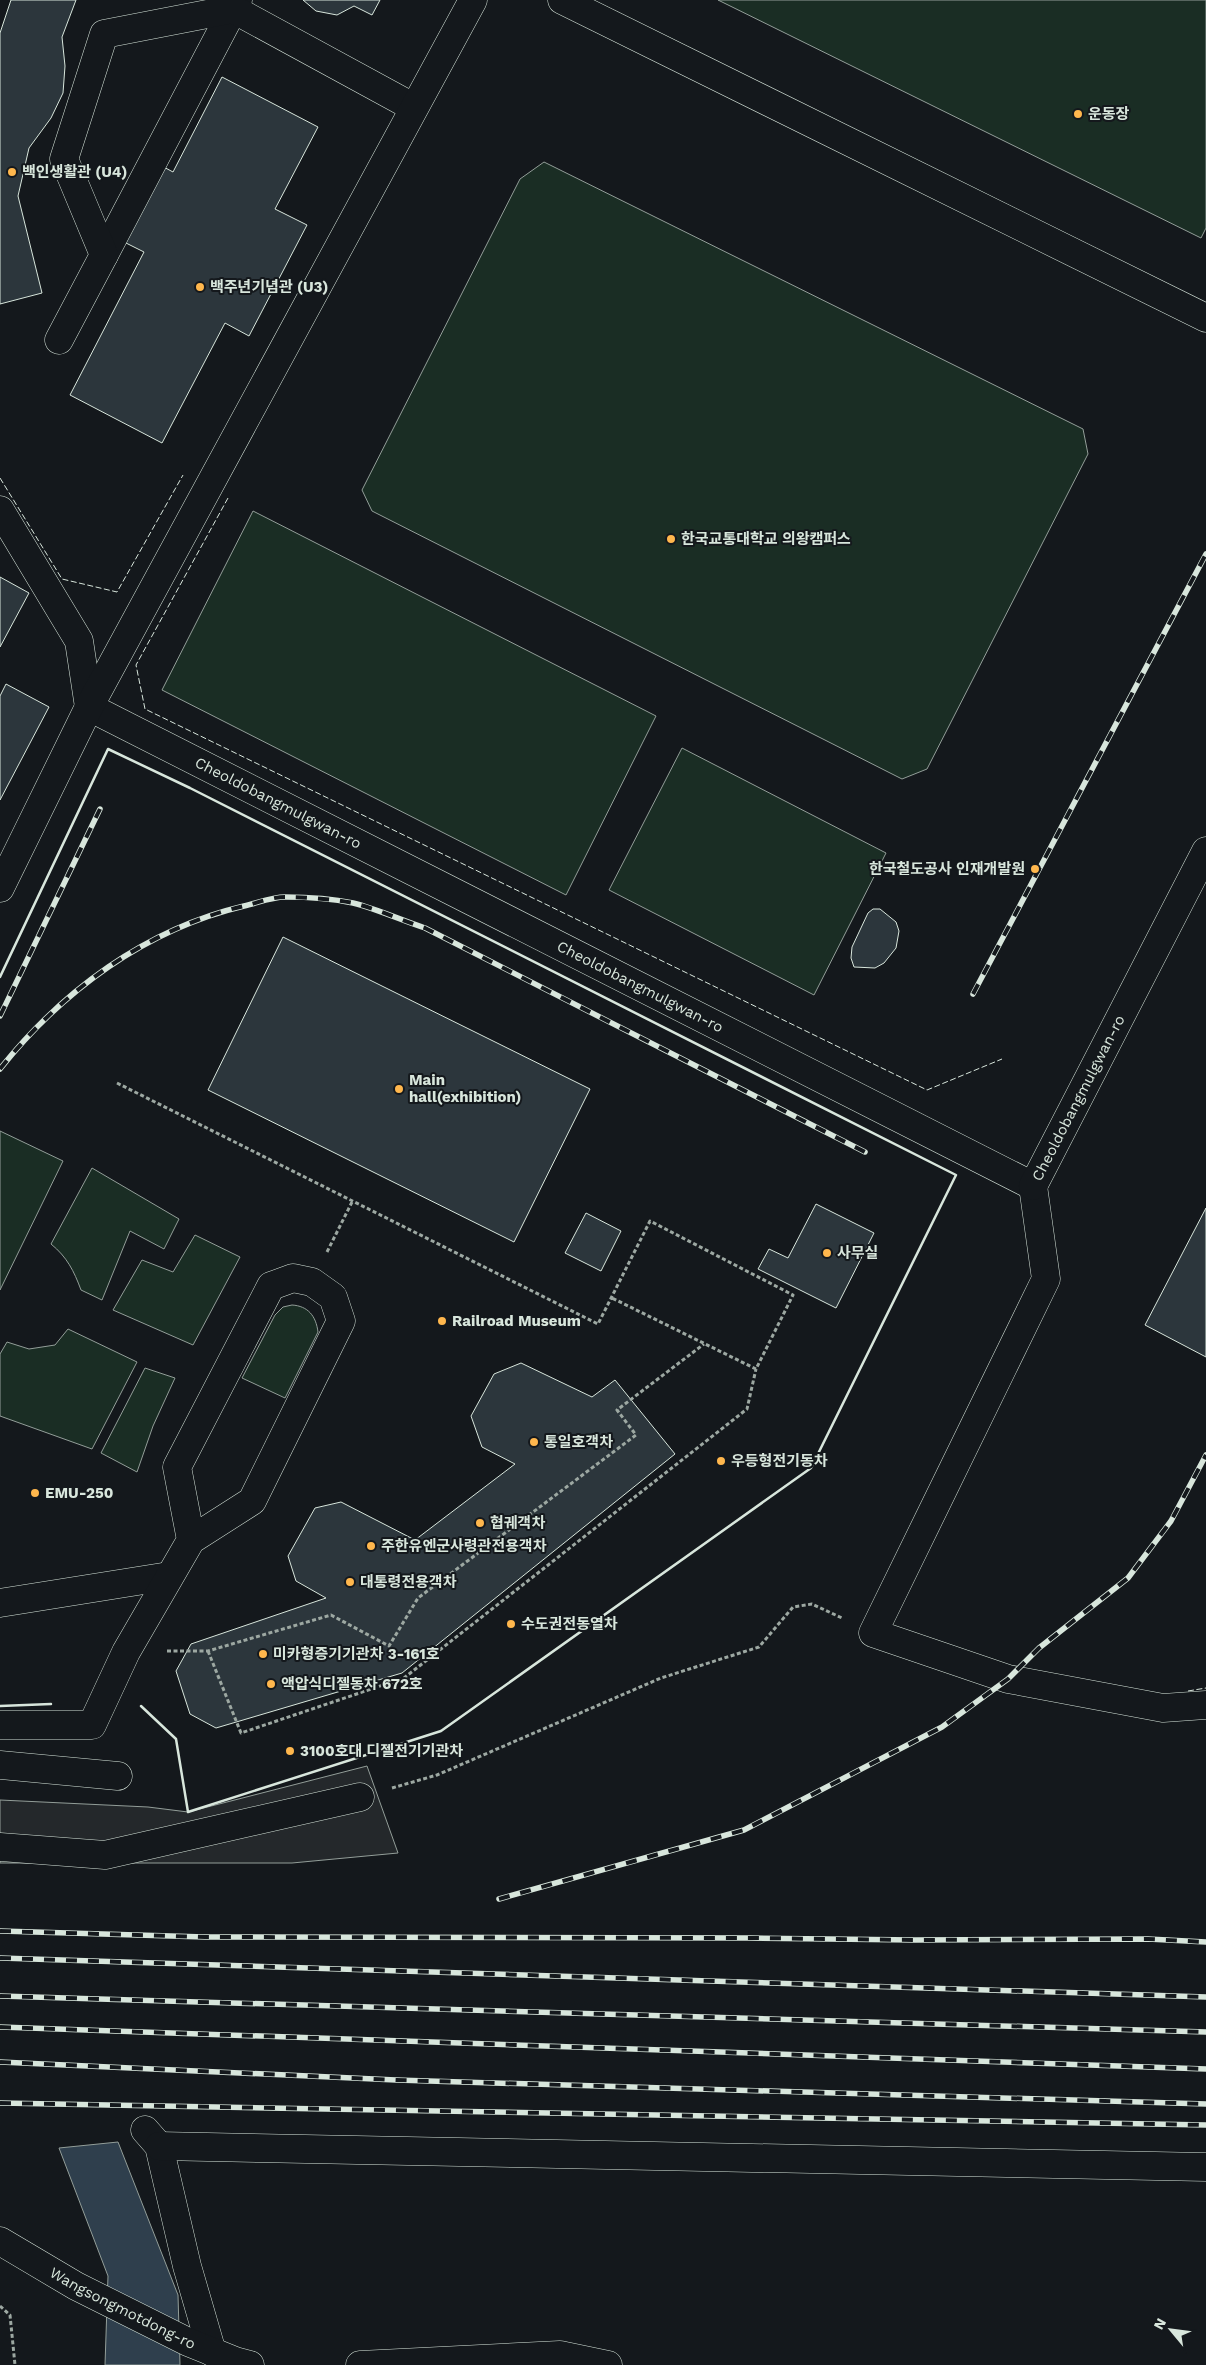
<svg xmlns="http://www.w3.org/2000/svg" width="1206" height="2365" viewBox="0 0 1206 2365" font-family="'Work Sans','Noto Sans KR',sans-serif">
<rect width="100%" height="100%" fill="#14181c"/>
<path fill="#1a2d24" stroke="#939e99" d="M718 0H1206V228L1201 238Z
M544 162 1083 429 1088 454 927 769 902 779 372 511 362 490 520 179Z
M253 511 656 716 566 895 162 690Z
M682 748 886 853 814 995 609 890Z
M0 1131 63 1161 0 1290Z
M92 1168 179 1219 164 1249 130 1231 102 1300 81 1290C74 1271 67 1257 51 1244Z
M195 1235 240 1257 193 1345 113 1310 142 1260 173 1272Z
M292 1305C308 1306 316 1316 318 1332L285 1398 242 1378 275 1315 283 1307Z
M68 1329 137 1362 92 1449 0 1416V1354L7 1342 29 1349 55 1345Z
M145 1368 175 1378 153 1426 137 1472 101 1453Z"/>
<path fill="#24282b" stroke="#939e99" d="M367 1766 398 1853 292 1863H0V1800L148 1807 188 1812Z"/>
<path fill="#2f3f4d" stroke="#939e99" d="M118 2142 178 2295 180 2365H105L108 2276 59 2148Z"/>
<path fill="#2c363c" stroke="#d8e6dc" d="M11 0H76L62 37 65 66 63 93 51 118 29 148 18 196 42 293 0 304V33Z
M303 0H380L372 15 354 6 337 15 316 11Z
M222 77 318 127 275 209 307 225 249 336 225 323 162 443 70 395 144 252 120 240 160 165 173 172Z
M0 577 29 593 0 647Z
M6 684 49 707 0 800V696Z
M873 909H880L896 922 899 931 896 948 884 963 875 968 854 967 851 958 852 947 868 913Z
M283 937 590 1089 514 1242 208 1090Z
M816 1204 874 1233 836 1308 758 1269 769 1249 788 1258Z
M1206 1208V1357L1145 1325Z
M586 1213 621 1231 601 1271 565 1253Z
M521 1363 592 1397 615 1380 675 1454 402 1673 216 1728 190 1714 176 1671 191 1644 326 1598 296 1581 288 1556 315 1508 341 1502 415 1540 515 1464 482 1447 471 1416 494 1374Z"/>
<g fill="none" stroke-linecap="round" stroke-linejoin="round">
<defs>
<g id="minor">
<path d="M562 0 1206 318"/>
<path d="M104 255 238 0"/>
<path d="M59 340 104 255 64 159 104 34 233 9 413 107"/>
<path d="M0 510 79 641 89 707"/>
<path id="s1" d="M89 707 1033 1186"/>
<path d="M0 888 89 707 473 0"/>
<path d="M1033 1186 1046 1279 873 1633 1008 1679 1163 1708 1206 1705"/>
<path id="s2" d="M1033 1186 1206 851"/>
<path d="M0 1603 169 1576"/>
<path d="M0 1725H92L126 1652 191 1540 252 1501 341 1321 333 1297 312 1282 293 1278 271 1286 177 1467 191 1540"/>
<path d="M0 1765 118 1776"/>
<path d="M0 1847 105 1855 360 1797"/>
<path d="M145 2130 159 2146 187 2266 212 2352"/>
<path d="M159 2146 1206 2167"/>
<path id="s3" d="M0 2241 76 2286 188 2342 235 2361 250 2365"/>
<path d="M360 2365 560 2355 608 2365"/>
</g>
</defs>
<use href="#minor" stroke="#d8e6dc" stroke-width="29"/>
<path stroke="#9da8a2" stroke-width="3" stroke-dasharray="4 2.5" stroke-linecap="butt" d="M117 1083 598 1324 650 1221 793 1295 756 1369 610 1297
M327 1252 352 1202
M167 1651H208L331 1615 389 1646 418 1598 636 1435 617 1410 704 1344
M208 1651 241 1733 404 1678 747 1409 756 1369
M392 1788 437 1775 661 1678 759 1647 793 1607 812 1604 842 1618
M0 2306 10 2315 15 2365"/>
<use href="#minor" stroke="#14181c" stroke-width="28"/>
<defs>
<path id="rail" d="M973 994 1206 554
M0 1016 100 809
M0 1069C62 991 146 929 244 906 257 903 272 897 285 897 305 897 334 899 353 903 377 909 401 920 425 928L865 1152
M499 1899 744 1830 942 1727 1008 1679 1039 1648 1128 1578 1171 1521 1206 1455
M0 1931 205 1937 750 1938 915 1940 1148 1939 1206 1942
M0 1958 1206 1997
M0 1996 1206 2032
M0 2027 1206 2069
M0 2062 396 2080 1206 2104
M0 2103 1206 2125"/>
</defs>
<use href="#rail" stroke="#d8e6dc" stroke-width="5.5"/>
<use href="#rail" stroke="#14181c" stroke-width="4" stroke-dasharray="11" stroke-linecap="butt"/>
<path stroke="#d8e6dc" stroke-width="1" stroke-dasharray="6 2.5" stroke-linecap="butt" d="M0 478 62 579 117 592 183 475
M228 498 136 665 145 709 927 1090 1002 1059
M1188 1691 1206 1688"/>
<path stroke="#d8e6dc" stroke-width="2.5" d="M0 977 108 749 190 788 956 1175 811 1468 441 1731 188 1812 176 1739 141 1706
M0 1706 51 1704"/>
</g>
<g fill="#ffb74d" stroke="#14181c" stroke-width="2">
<circle cx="1078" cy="114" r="5"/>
<circle cx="12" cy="172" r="5"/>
<circle cx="200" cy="287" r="5"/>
<circle cx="671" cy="539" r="5"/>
<circle cx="1035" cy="869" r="5"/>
<circle cx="399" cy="1089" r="5"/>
<circle cx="827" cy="1253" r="5"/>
<circle cx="442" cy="1321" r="5"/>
<circle cx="534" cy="1442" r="5"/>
<circle cx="721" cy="1461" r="5"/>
<circle cx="35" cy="1493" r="5"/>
<circle cx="480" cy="1523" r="5"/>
<circle cx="371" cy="1546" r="5"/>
<circle cx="350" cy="1582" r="5"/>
<circle cx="511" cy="1624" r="5"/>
<circle cx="263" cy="1654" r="5"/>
<circle cx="271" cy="1684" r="5"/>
<circle cx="290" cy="1751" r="5"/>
</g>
<g text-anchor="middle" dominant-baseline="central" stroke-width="4" stroke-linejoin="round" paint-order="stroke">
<g font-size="15" font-weight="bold" fill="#d8e6dc" stroke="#14181c" text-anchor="start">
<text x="1088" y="114">운동장</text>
<text x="22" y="172">백인생활관 (U4)</text>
<text x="210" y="287">백주년기념관 (U3)</text>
<text x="681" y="539">한국교통대학교 의왕캠퍼스</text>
<text x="1025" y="869" text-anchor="end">한국철도공사 인재개발원</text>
<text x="409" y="1080">Main<tspan x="409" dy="17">hall(exhibition)</tspan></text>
<text x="837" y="1253">사무실</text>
<text x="452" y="1321">Railroad Museum</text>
<text x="544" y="1442">통일호객차</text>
<text x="731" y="1461">우등형전기동차</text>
<text x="45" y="1493">EMU-250</text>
<text x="490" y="1523">협궤객차</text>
<text x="381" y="1546">주한유엔군사령관전용객차</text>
<text x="360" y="1582">대통령전용객차</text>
<text x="521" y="1624">수도권전동열차</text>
<text x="273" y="1654">미카형증기기관차 3-161호</text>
<text x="281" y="1684">액압식디젤동차 672호</text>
<text x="300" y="1751">3100호대 디젤전기기관차</text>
</g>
<g font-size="15" fill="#d8e6dc" stroke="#14181c">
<text stroke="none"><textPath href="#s1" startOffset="212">Cheoldobangmulgwan-ro</textPath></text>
<text stroke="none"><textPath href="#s1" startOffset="618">Cheoldobangmulgwan-ro</textPath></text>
<text stroke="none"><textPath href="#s2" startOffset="99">Cheoldobangmulgwan-ro</textPath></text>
<text stroke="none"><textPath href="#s3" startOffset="140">Wangsongmotdong-ro</textPath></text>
</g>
</g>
<g transform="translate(1171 2330) rotate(299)" stroke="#14181c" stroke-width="4" paint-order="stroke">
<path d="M0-4L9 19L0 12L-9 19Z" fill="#d8e6dc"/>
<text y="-8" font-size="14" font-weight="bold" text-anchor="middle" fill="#d8e6dc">N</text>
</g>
</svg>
